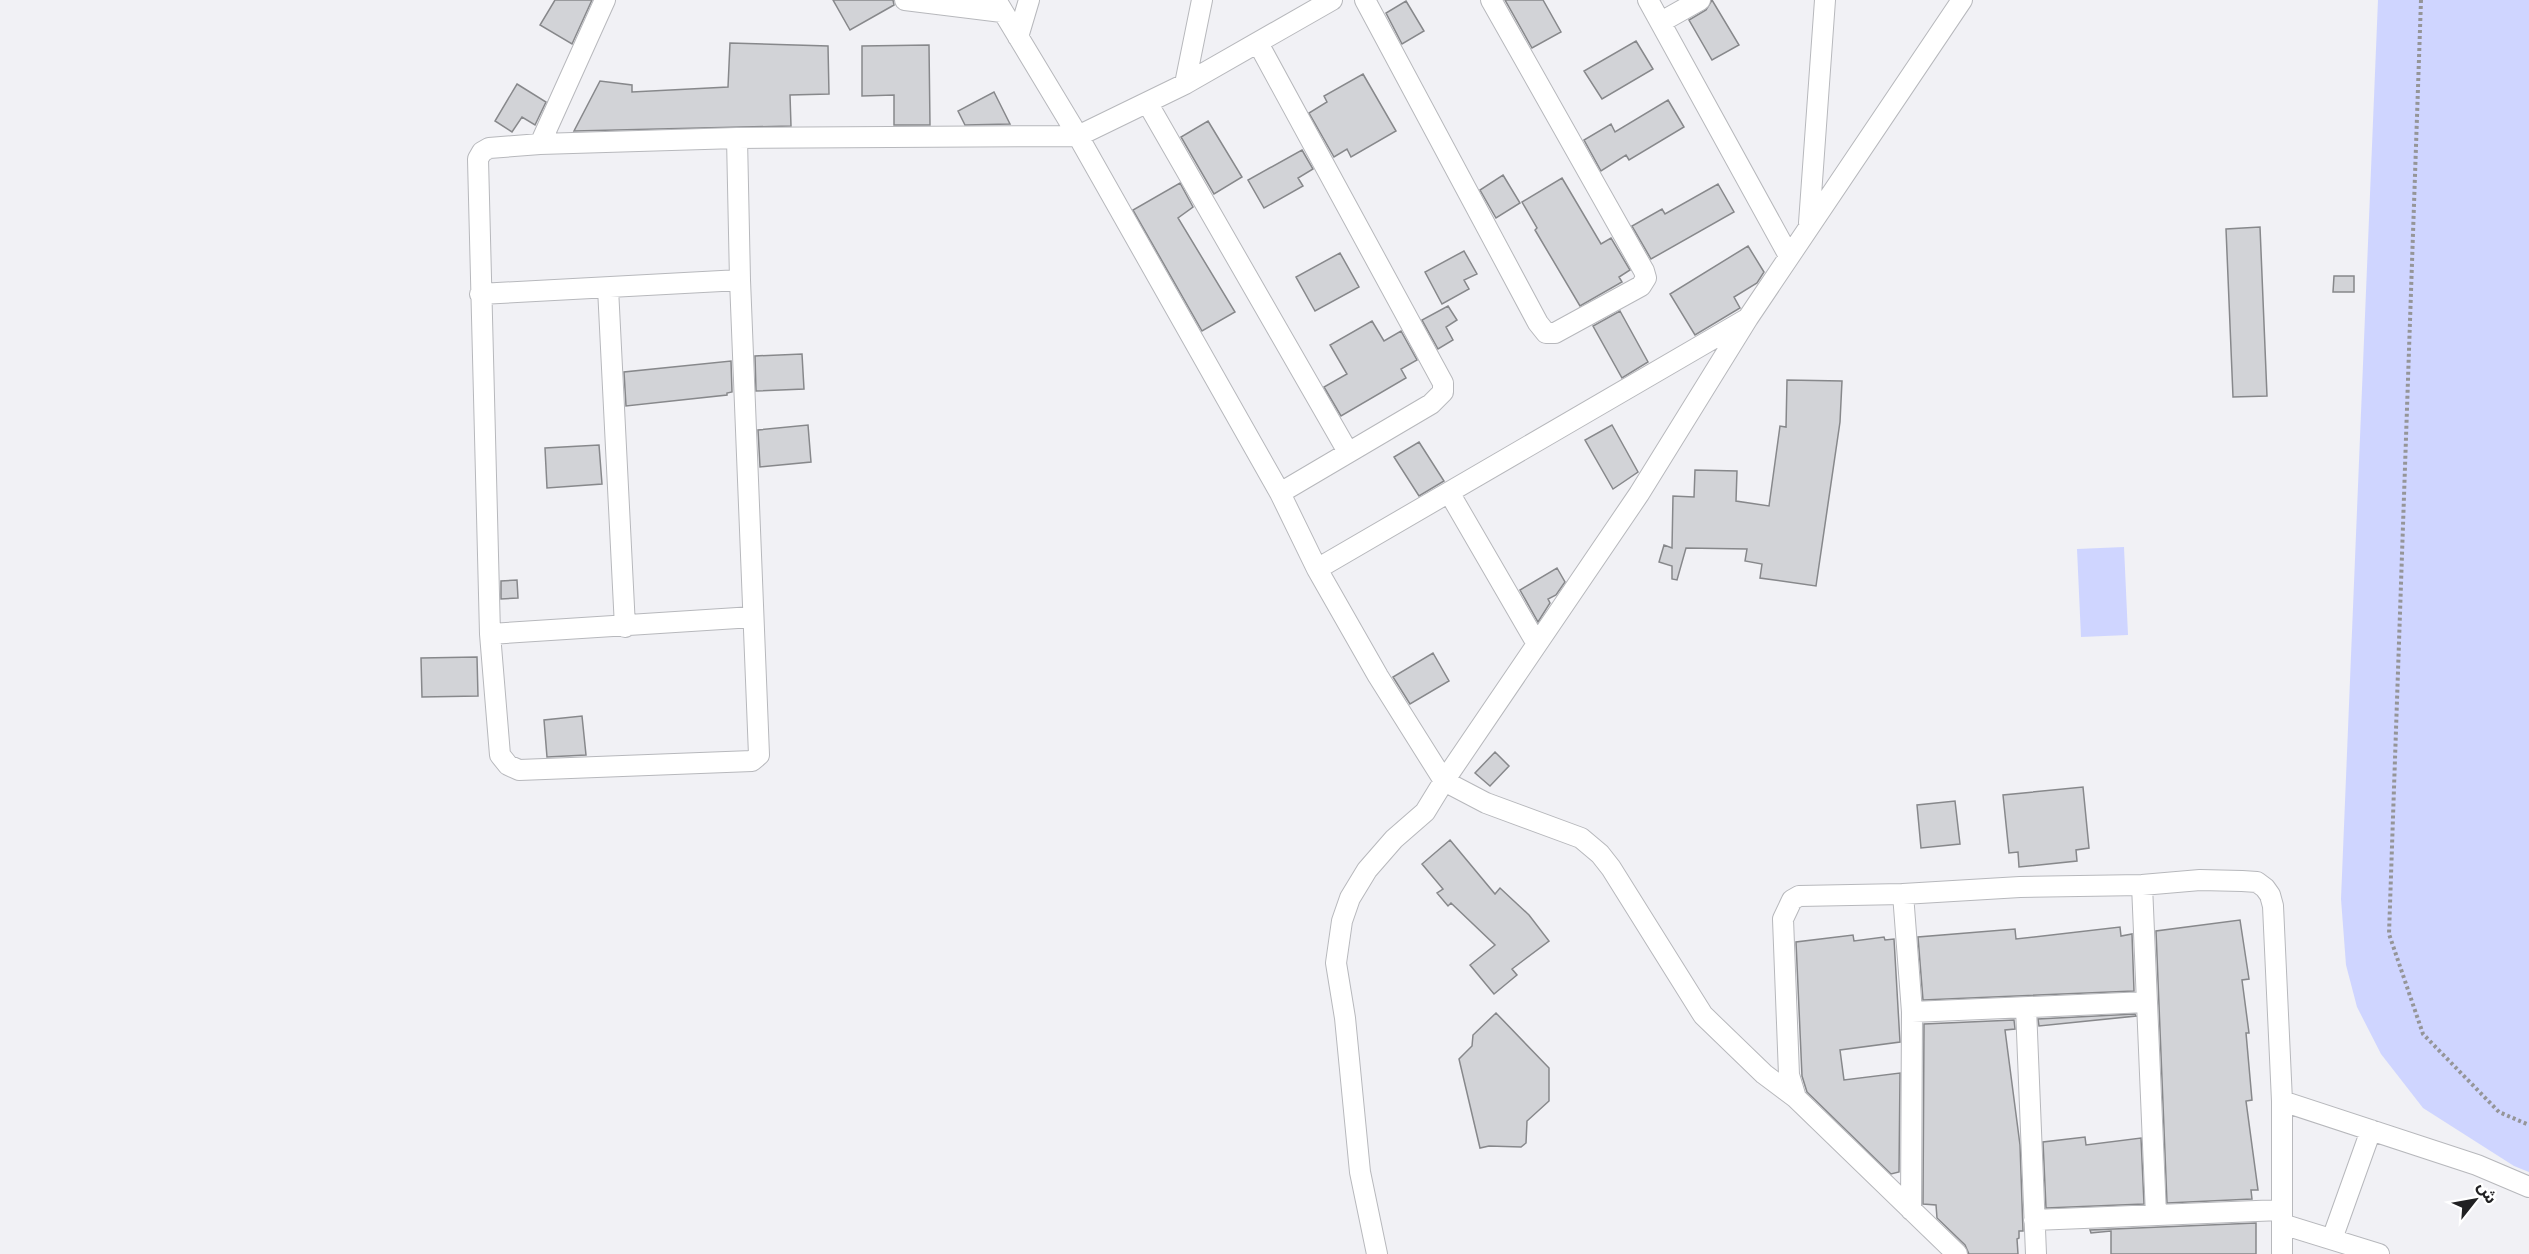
<svg xmlns="http://www.w3.org/2000/svg" width="2529" height="1254" viewBox="0 0 2529 1254" font-family="'Fira Sans','Noto Sans Arabic',sans-serif">
<rect width="100%" height="100%" fill="#f1f1f5"/>
<path fill="#cfd5ff" d="M2378 0H2529V1172L2514 1166 2423 1108 2381 1054 2357 1007 2346 965 2341 899Z
M2124 547 2128 635 2081 637 2077 549Z"/>
<path fill="#d2d3d7" stroke="#87888b" stroke-width="1.5" d="M555 0H592L572 44 540 25Z
M833 0H893L894 5 850 30Z
M1505 0H1543L1561 32 1532 48Z
M1712 0 1739 45 1712 60 1689 20 1706 10Z
M1406 1 1424 31 1402 44 1386 13Z
M1636 41 1653 69 1602 99 1584 71Z
M730 43 828 46 829 94 790 95 791 126 574 131 600 81 632 85V92L728 87Z
M929 45 930 125H894V95L862 96V46Z
M1363 74 1396 131 1351 157 1347 149 1334 157 1309 113 1327 102 1324 96Z
M517 84 546 102 535 125 522 117 512 132 495 121Z
M994 92 1010 124 965 125 958 111Z
M1668 100 1684 127 1629 160 1626 155 1601 171 1584 140 1611 124 1615 132Z
M1208 121 1242 177 1214 194 1181 137Z
M1302 150 1313 169 1298 178 1303 186 1264 208 1248 180Z
M1503 175 1520 203 1496 218 1480 190Z
M1562 178 1601 244 1611 238 1630 270 1619 277 1622 282 1580 306 1535 230 1537 228 1522 202Z
M1180 183 1193 207 1178 218 1235 312 1202 331 1133 210Z
M1718 184 1734 212 1651 259 1632 226 1662 209 1665 214Z
M2260 227 2267 396 2233 397 2226 229Z
M1748 246 1764 272 1757 283 1734 297 1740 308 1695 335 1670 294Z
M1464 251 1477 274 1464 280 1469 289 1442 304 1425 272Z
M1340 253 1359 287 1315 311 1296 277Z
M2334 276H2354V292H2333Z
M1448 306 1457 320 1446 327 1453 340 1438 349 1422 320Z
M1620 311 1648 362 1622 378 1593 326Z
M1372 321 1384 341 1401 331 1417 360 1401 369 1406 378 1341 416 1324 387 1347 374 1330 345Z
M802 354 804 389 756 391 755 356Z
M731 361 732 392 727 393V395L626 406 624 372Z
M1787 380 1842 381 1840 422 1816 586 1760 578 1762 564 1745 561 1747 549 1686 548 1677 580 1672 579V566L1659 562 1664 545 1672 548 1673 496 1694 497 1695 470 1737 471 1736 501 1769 506 1780 426 1786 427Z
M808 425 811 462 760 467 758 430Z
M1612 425 1638 472 1613 489 1585 440Z
M1419 442 1444 481 1419 496 1394 457Z
M599 445 602 484 547 488 545 448Z
M1557 568 1565 582 1556 595 1548 599 1550 603 1538 622 1520 590Z
M517 580 518 598 501 599V581Z
M1433 653 1449 681 1410 704 1393 677Z
M477 657 478 696 422 697 421 658Z
M582 716 586 755 547 757 544 720Z
M1495 752 1509 766 1490 786 1475 773Z
M2083 787 2089 848 2076 850 2077 861 2019 867 2018 852 2009 853 2003 795Z
M1955 801 1960 844 1921 848 1917 805Z
M1450 840 1495 894 1500 888 1529 915 1549 941 1512 969 1517 975 1494 994 1470 965 1495 945 1451 903 1448 906 1437 893 1443 889 1422 864Z
M2240 920 2249 979 2242 980 2249 1033H2246L2252 1100 2246 1101 2258 1190H2251L2252 1199 2167 1203 2156 931Z
M2120 927 2121 936 2132 934 2134 991 1923 1000 1918 937 2015 929 2016 939Z
M1853 935 1854 941 1884 937 1885 940 1894 939 1900 1042 1840 1050 1844 1080 1900 1073 1899 1172 1891 1174 1807 1092 1802 1076 1796 942Z
M1496 1013 1549 1068V1101L1527 1121 1526 1143 1521 1147 1489 1146 1480 1148 1459 1059 1472 1046 1473 1035Z
M2135 1014 2136 1016 2039 1026 2038 1019Z
M2014 1020 2015 1029 2005 1030 2020 1145 2023 1231H2019V1238L2017 1239 2018 1254H1969L1965 1245 1937 1218 1936 1205 1923 1204 1924 1024Z
M2085 1137 2086 1145 2141 1138 2144 1204 2046 1208 2043 1142Z
M2256 1223V1254H2111V1231L2091 1233 2090 1230Z"/>
<g fill="none" stroke-linecap="round" stroke-linejoin="round">
<defs>
<path id="street" d="M905 0 1002 12
M996 0 1078 136 1280 493 1317 569 1378 676 1444 781 1639 494 1748 318 1962 0
M1365 0 1538 323 1546 333H1555L1641 286 1646 278 1644 271 1491 0
M1648 0 1789 256
M1661 22 1700 0
M1018 37 1029 0
M1258 43 1443 383V392L1431 404 1280 493
M1185 84 1202 0
M1148 104 1348 452
M737 138 740 280 759 755 752 761 519 770 508 765 500 755 490 634 478 159 482 152 489 148 540 144 737 138 1078 136 1185 84 1332 0
M540 144 605 0
M1809 223 1825 0
M608 288 625 627
M480 294 740 280
M1450 494 1537 644
M1317 569 1745 320
M490 634 753 617
M2142 885 2156 1215
M1903 894 1912 1012 1911 1210
M2026 1008 2036 1254
M1912 1012 2147 1002
M2282 1101 2477 1165 2529 1187
M2034 1220 2281 1210
M2282 1224 2379 1254
M2332 1239 2371 1130
M1377 1254 1360 1172 1345 1018 1336 963 1342 921 1350 898 1367 870 1394 839 1425 812 1444 781 1486 803 1581 838 1600 854 1611 868 1703 1015 1764 1074 1796 1098
M1957 1254 1796 1098 1789 1075 1783 919 1792 900 1799 896 1903 894 2020 887 2142 885 2200 880 2242 881 2257 882 2265 888 2270 895 2273 906 2282 1101V1254"/>
</defs>
<use href="#street" stroke="#b7b8bc" stroke-width="22"/>
<path stroke="#959598" stroke-width="4" stroke-dasharray="3 3" stroke-linecap="butt" d="M2421 0 2389 934 2423 1034 2499 1112 2529 1125"/>
<use href="#street" stroke="#fff" stroke-width="20"/>
</g>
<g transform="translate(2475 1200) rotate(59)" stroke="#ffffff" stroke-width="4.5" paint-order="stroke">
<path d="M0-4.5L10 22L0 15L-10 22Z" fill="#212123"/>
<text y="-9" font-size="16" font-weight="bold" text-anchor="middle" fill="#212123">ش</text>
</g>
</svg>
